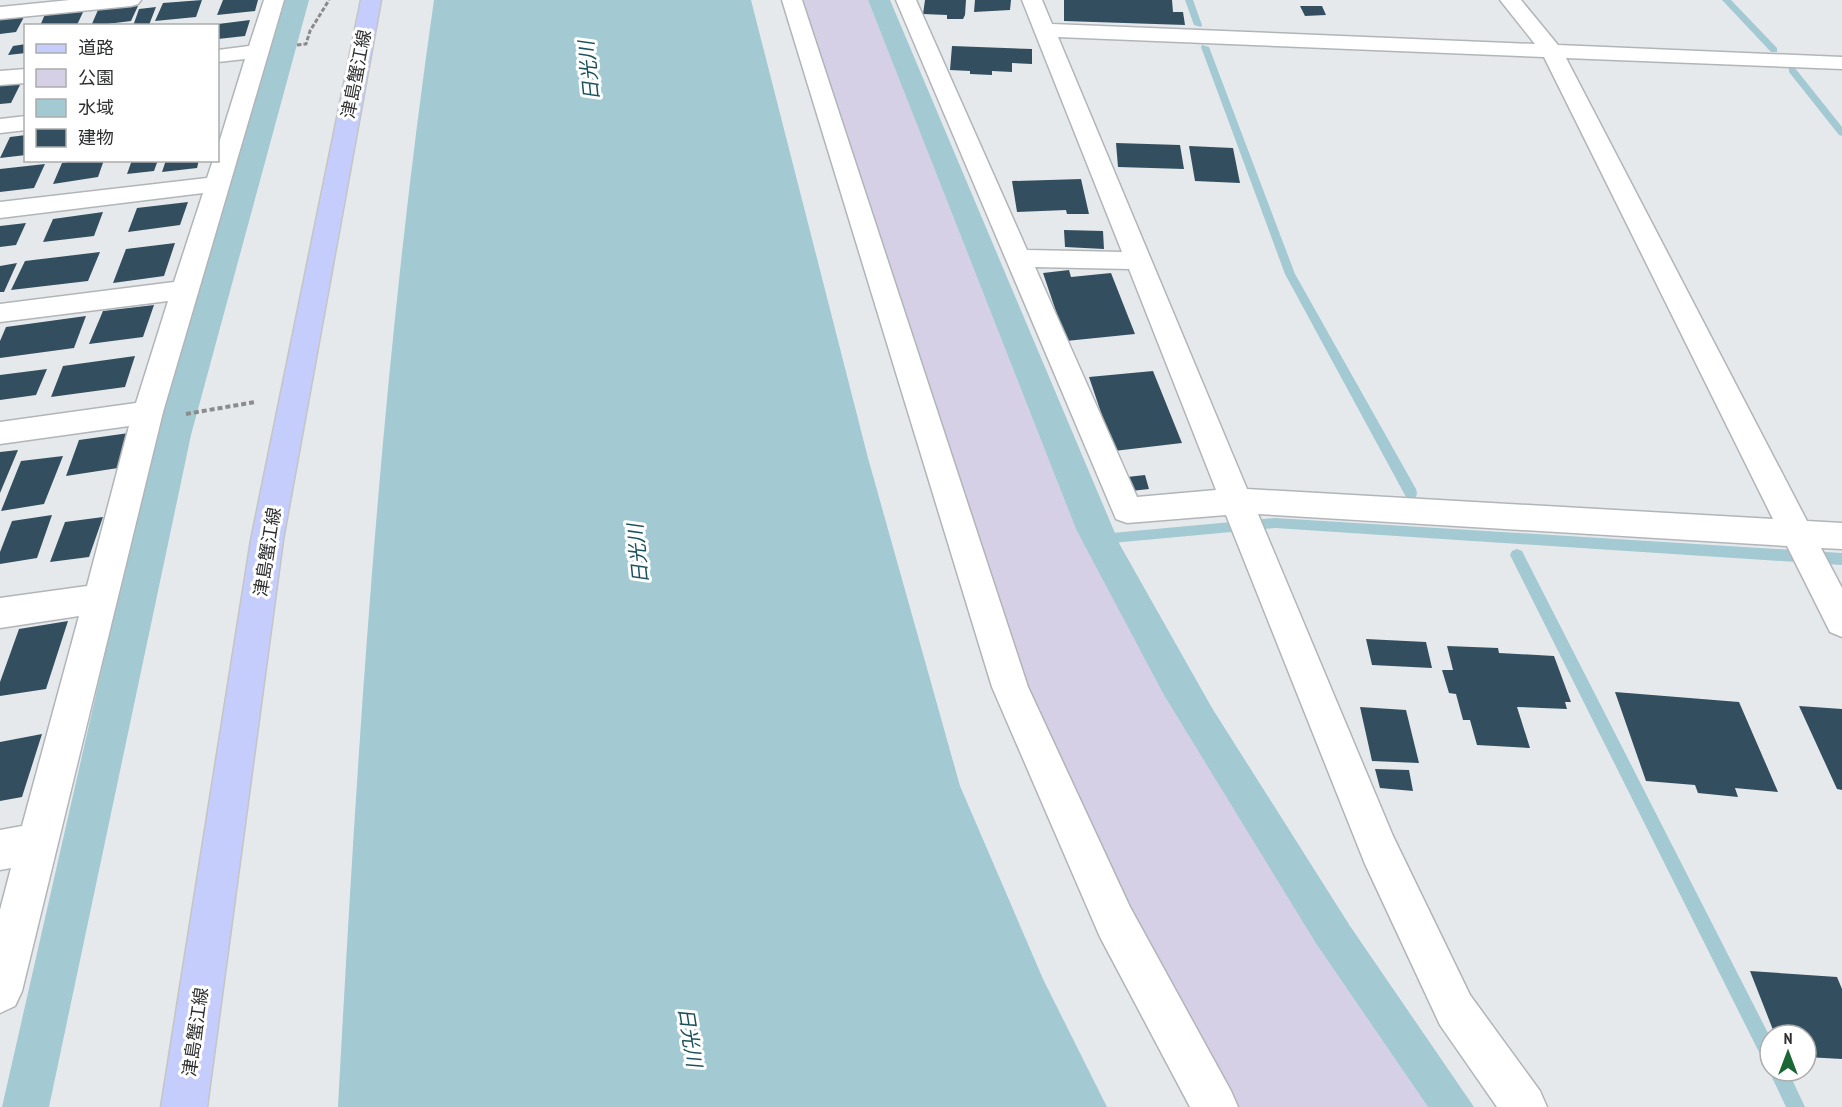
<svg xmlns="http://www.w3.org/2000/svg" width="1842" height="1107" viewBox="0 0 1842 1107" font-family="'PT Sans Narrow','Noto Sans JP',sans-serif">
<rect width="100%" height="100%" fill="#e6e9ec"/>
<path fill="#d5d0e6" d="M797 0H868L1076 529 1317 945 1428 1107H1228L1079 818 998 621Z"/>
<path fill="#a3c9d2" d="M285 0H309L191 435 49 1107H2L153 444Z
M434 0H751L868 458 960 786 1043 979 1107 1107H338C358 737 381 367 434 0Z
M868 0H890L1120 545 1212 708 1350 926 1474 1107H1428L1317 945 1164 695 1076 529Z"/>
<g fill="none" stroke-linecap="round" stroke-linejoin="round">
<path fill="#a3c9d2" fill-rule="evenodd" d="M1185 0H1193L1202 25 1201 27 1194 25Z
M1722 0H1731L1777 48V52H1771Z
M1202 45 1209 47 1295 274 1416 489 1417 493 1416 497H1406L1285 274 1201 47Z
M1789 68H1795L1842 127V136L1839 135 1789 72Z
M1275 518 1842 553V565L1275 528 1101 544 1096 543 1094 539 1096 535 1101 534Z
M1517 549 1522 551 1770 1037V1065L1764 1062 1510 555 1512 551Z
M1770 1068V1071H1788L1805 1107H1786L1769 1071Z"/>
</g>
<path fill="#334f5f" d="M202 0 196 17 155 21 163 3Z
M223 0H258L255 11 217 15Z
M925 0H966L965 15 963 19H947V15L923 14Z
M975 0H1011L1010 10 974 12Z
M1064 0H1172L1173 12H1183L1185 25 1064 21Z
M138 6 131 21 91 26 98 10Z
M1300 6H1322L1326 15 1305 16Z
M156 7 149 25 133 26 139 9Z
M84 10 77 25 40 26 45 14Z
M24 17 16 32 0 34V20Z
M250 20 245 36 218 39V24Z
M26 44V53L8 55 13 46Z
M952 46 1032 49V64L1012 63V72L992 71V75L970 74V71L950 70Z
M21 83 11 103 0 104V85Z
M26 135V155L0 158 10 137Z
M1116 143 1180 145 1184 169 1118 167Z
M1189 146 1233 148 1240 183 1195 181Z
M78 160H104L98 177 53 184 62 163Z
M132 160H158L154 171 127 174Z
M166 160H199L197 168 162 172Z
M45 164 34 188 0 192V169Z
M1081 179 1089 214H1067L1066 210 1017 212 1012 181Z
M188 202 180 225 128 232 137 208Z
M103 212 94 236 43 242 53 219Z
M26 223 16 245 0 247V226Z
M1064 230 1103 231 1104 249 1065 247Z
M175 243 164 276 113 283 126 249Z
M100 252 88 281 11 290 25 261Z
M17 263 4 292H0V266Z
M1069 270 1071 277 1111 273 1135 334 1066 341 1043 273Z
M154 305 143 337 89 344 103 311Z
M86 316 74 348 0 358V341L6 327Z
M135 356 125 387 51 397 63 366Z
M47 369 36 395 0 400V375Z
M1153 371 1182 443 1114 451 1089 377Z
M129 433 118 468 66 476 79 440Z
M18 450 0 493V452Z
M63 456 44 504 1 511 21 461Z
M1145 475 1149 489 1131 491 1127 477Z
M52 515 37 558 0 564V552L12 521Z
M103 517 89 557 50 562 65 522Z
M68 621 46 689 0 696V682L19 629Z
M1366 639 1426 642 1432 668 1372 665Z
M1447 646 1498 648 1499 653 1554 656 1571 702H1565L1567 709 1517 707 1530 748 1477 745 1470 720H1463L1456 694 1449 693 1442 670H1453Z
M1615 692 1739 702 1778 792 1735 788 1738 797 1698 793 1695 785 1646 781Z
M1799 706 1842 709V790L1837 789Z
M1360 707 1406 710 1419 763 1372 761Z
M42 734 22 797 0 801V742Z
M1375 769 1409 770 1413 791 1380 788Z
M1750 971 1837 977 1842 989V1059L1806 1057V1035H1775Z"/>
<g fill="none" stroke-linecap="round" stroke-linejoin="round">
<defs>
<path id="minor" d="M70 0H141L138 4 131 6 0 19V7Z
M264 0H284L163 412 22 991 15 1006 0 1013V910L11 868 0 870V830L22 826 79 616 0 628V598L87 586 129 426 0 444V422L136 403 168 301 0 322V304L174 282 203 193 0 218V202L207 178 213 160H218V146L245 59 218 62V50L249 46Z
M782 0H802L1028 687 1130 907 1231 1091 1238 1107H1190L1100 937 992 687Z
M896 0H916L1027 250 1122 252 1022 0H1042L1052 24 1535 44 1500 0H1521L1558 45 1842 57V69L1566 58 1807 521 1842 523V549L1821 548 1842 588V637L1830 632 1787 546 1258 514 1393 836 1470 995 1540 1091 1547 1107H1497L1440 1025 1365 864 1226 515 1127 523 1116 519ZM1058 37 1544 57 1773 519 1247 489ZM1035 267 1129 269 1216 490 1137 497Z
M26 69V83L0 85V71Z
M26 116V130L0 133V119Z"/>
<path id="major" d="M361 0H381L283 540 207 1107H161L251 540Z"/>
</defs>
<use href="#minor" stroke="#b2b5b8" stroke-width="3"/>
<use href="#major" stroke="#c4c5c5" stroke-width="3"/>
<path stroke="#898b8d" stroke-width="3" stroke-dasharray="4.5 2" stroke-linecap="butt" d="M297 45 306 44 310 31 329 0"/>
<path stroke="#898b8d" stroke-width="4" stroke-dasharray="5 3" stroke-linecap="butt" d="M186 414 255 402"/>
<use href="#minor" fill="#fff" fill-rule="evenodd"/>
<use href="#major" fill="#c4cdfb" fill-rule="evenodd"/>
</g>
<g text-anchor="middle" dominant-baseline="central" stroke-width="6" stroke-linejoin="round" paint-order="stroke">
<g font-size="18" fill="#2e2f30" stroke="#fff">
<text transform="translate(356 74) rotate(-79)">津島蟹江線</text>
<text transform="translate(267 552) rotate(-81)">津島蟹江線</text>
<text transform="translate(195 1032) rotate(-82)">津島蟹江線</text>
</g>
<g font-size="20" font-style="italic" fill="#1b515c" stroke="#fff">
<text transform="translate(589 71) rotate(-96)">日光川</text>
<text transform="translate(638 554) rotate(-96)">日光川</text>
<text transform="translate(690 1037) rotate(81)">日光川</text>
</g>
</g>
<rect x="24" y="24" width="195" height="138" fill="#ffffff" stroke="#abacac" stroke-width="1.5"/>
<rect x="36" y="44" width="30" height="9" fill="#c4cdfb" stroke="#abacac" stroke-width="1.5"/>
<text x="78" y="54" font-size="18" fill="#2e2f30">道路</text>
<rect x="36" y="69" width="30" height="18" fill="#d5d0e6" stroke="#abacac" stroke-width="1.5"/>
<text x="78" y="84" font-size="18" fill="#2e2f30">公園</text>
<rect x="36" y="99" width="30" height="18" fill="#a3c9d2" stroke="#abacac" stroke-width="1.5"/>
<text x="78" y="114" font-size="18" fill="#2e2f30">水域</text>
<rect x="36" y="129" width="30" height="18" fill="#334f5f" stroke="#abacac" stroke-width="1.5"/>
<text x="78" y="144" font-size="18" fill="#2e2f30">建物</text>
<g transform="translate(1788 1053)"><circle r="28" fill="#ffffff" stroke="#abacac" stroke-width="1.5"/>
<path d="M0-4.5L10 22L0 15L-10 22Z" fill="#1a6634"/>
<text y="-9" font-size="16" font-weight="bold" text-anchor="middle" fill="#2e2f30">N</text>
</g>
</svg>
